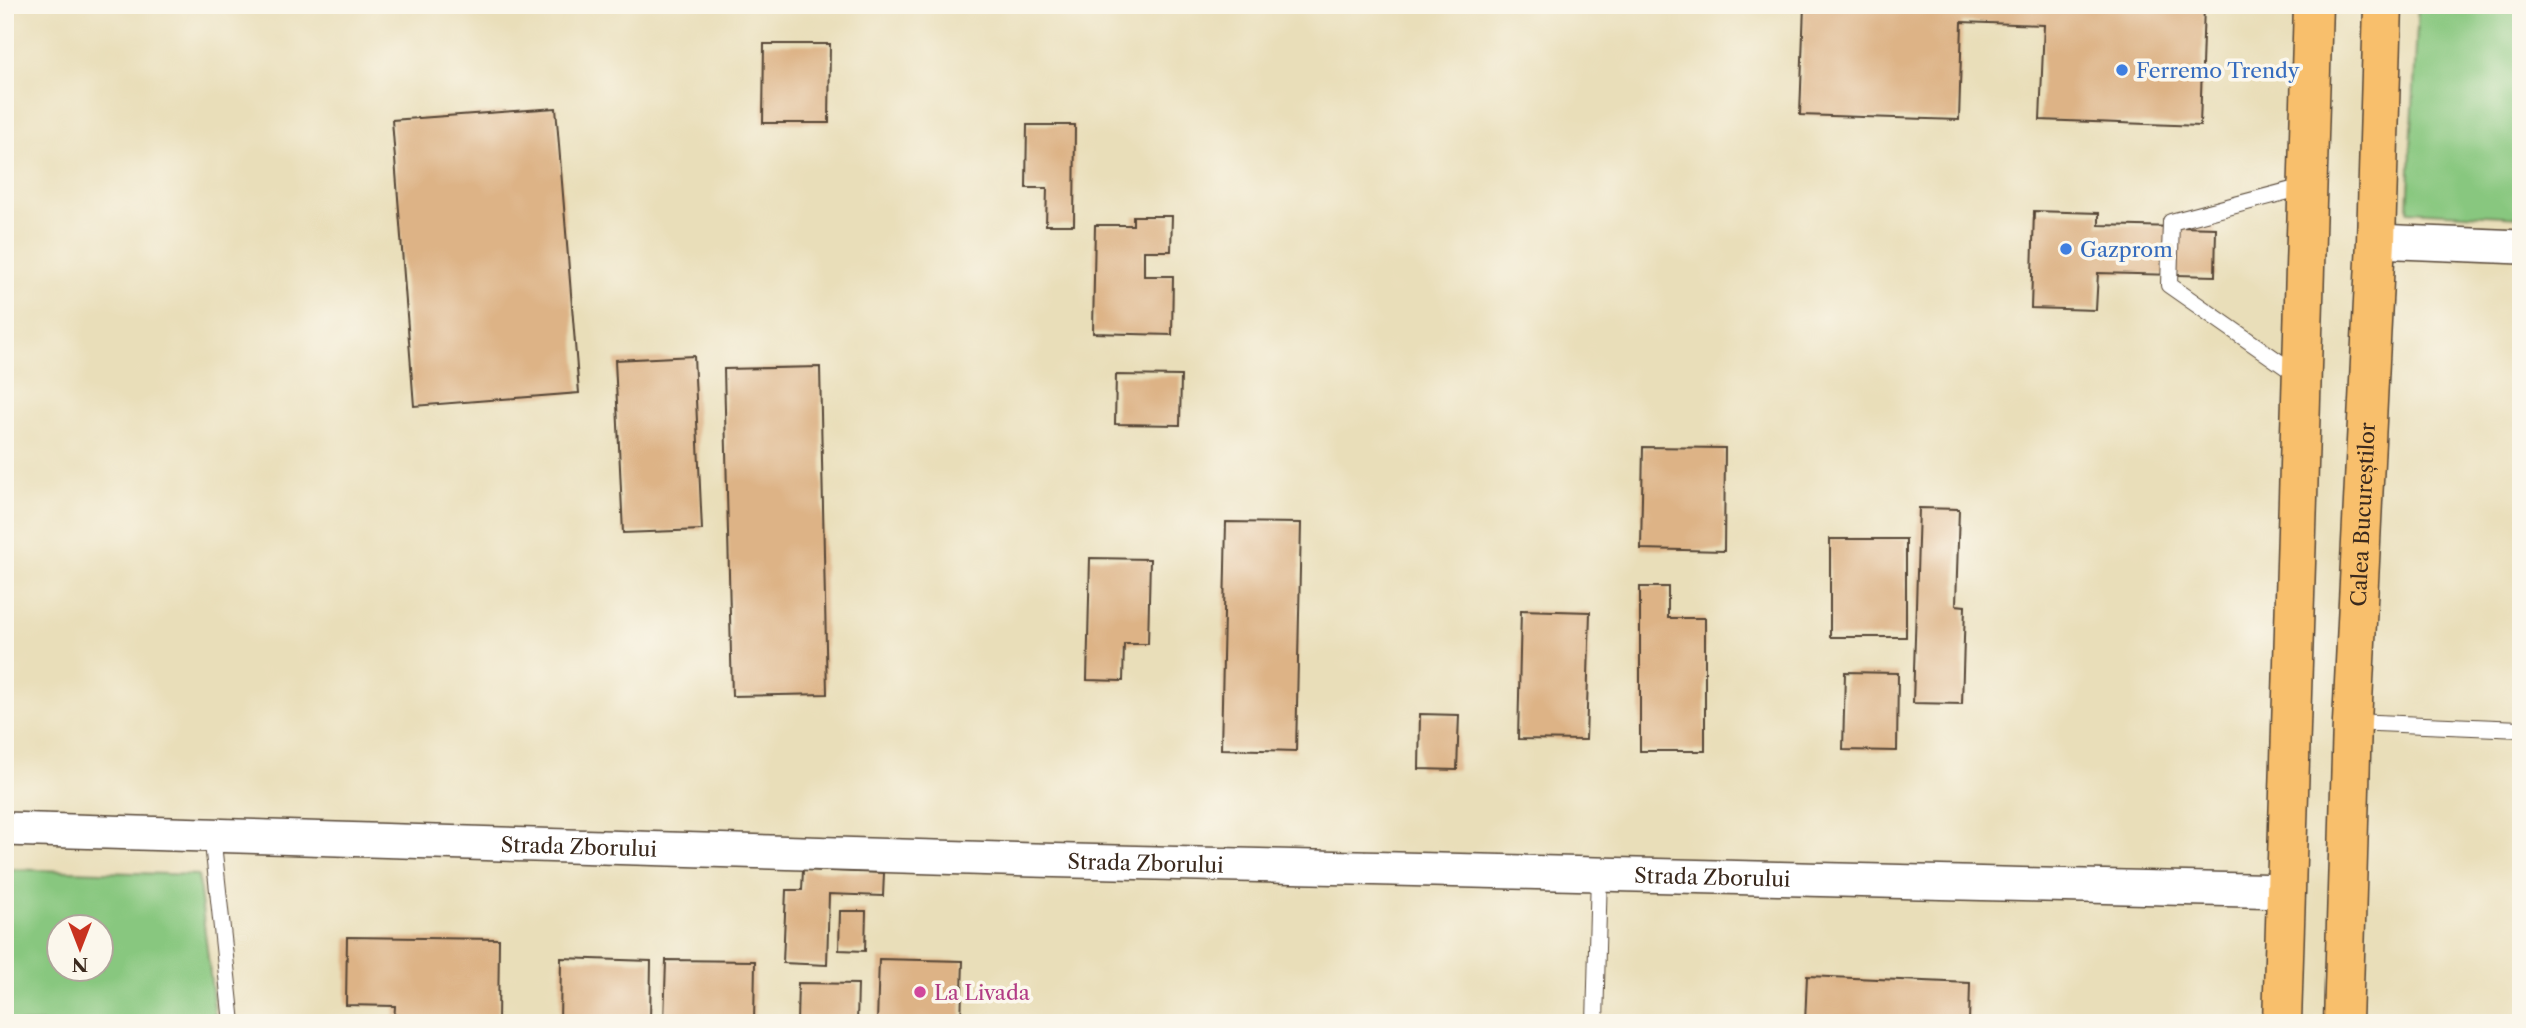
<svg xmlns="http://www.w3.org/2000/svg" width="2526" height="1028" viewBox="0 0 2526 1028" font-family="'Libre Caslon Text',serif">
<rect width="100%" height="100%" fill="#fbf7ec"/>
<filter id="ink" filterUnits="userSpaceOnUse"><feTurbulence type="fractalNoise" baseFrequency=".0143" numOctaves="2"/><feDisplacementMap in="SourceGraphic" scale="14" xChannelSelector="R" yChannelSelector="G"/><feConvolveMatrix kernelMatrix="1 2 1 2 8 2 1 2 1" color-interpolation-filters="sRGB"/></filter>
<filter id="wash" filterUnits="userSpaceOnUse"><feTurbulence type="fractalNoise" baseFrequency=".00686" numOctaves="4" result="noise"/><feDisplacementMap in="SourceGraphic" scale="28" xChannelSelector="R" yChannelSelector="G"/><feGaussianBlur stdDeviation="1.57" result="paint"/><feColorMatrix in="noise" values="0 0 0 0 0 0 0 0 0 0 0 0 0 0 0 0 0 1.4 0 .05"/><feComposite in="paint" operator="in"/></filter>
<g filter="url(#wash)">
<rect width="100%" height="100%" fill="#e9deb9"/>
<path fill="#88c77f" stroke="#62784e" stroke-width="2" fill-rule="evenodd" d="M2418 5H2521V217L2408 211Z
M5 869 198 875 216 1023H5ZM60 926H102V968H60Z"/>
<g id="blocks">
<path fill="#ddb386" d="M1804 5H2204L2200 126 2040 120 2044 25 1962 22 1959 120 1800 115Z
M764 44H830L829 123H763Z
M556 108 579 393 414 406 392 120Z
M1027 125H1075L1074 225H1046L1047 188H1026Z
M2034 211 2099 213V225L2216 228 2215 276 2098 273 2096 310 2031 308Z
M1133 216H1172L1171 251H1144V276H1173L1172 335 1093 333 1095 225H1133Z
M694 356 702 530 623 533 615 360Z
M820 367 827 694 732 696 724 369Z
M1116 375 1181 376 1180 425 1115 424Z
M1643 447 1725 448 1724 551 1641 549Z
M1919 508 1959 509 1956 605 1965 606 1962 704 1913 703Z
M1226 522 1301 523 1296 751 1221 749Z
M1830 539H1906V637H1830Z
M1090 558 1150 559 1148 644H1124L1123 681 1087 680Z
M1640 587H1668V618H1705V751H1640Z
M1521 610 1590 612 1586 740 1518 739Z
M1845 672 1898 673 1897 751 1843 750Z
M1420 714 1459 715 1457 770 1419 769Z
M803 870 884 873 883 896 829 894 827 965 783 963 786 890H802Z
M840 911H866L865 951 839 950Z
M347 937 499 939 498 1023H394L395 1006 346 1005Z
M561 958 651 961 650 1023H560Z
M879 959 963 961 961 1023H877Z
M666 960 755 961 754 1023H664Z
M1807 976 1970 983 1969 1023H1805Z
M798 983 858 984 857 1023H797Z"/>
</g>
</g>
<g filter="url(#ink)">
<use href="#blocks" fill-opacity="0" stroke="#554535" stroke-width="2"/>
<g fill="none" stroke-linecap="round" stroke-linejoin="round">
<defs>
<path id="service" d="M2299 376 2169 285 2171 222 2307 186
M2352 722 2521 729
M212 834 232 1023
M1595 1023 1599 873"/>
<g id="minor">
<path d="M2376 241 2521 247"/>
<path id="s1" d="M5 829 1034 860 2287 891"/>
</g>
<g id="trunk">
<path d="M2282 1023 2313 5"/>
<path id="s2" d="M2343 1023 2352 722 2376 241 2383 5"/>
</g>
</defs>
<use href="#service" stroke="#554535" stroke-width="18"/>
<use href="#minor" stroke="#554535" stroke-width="36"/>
<use href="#trunk" stroke="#554535" stroke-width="41"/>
<use href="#service" stroke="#fff" stroke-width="16"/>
<use href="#minor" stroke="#fff" stroke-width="33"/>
<use href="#trunk" stroke="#f8bf6c" stroke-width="38"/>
</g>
</g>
<g fill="#3f7fe0" stroke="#fbf7ec" stroke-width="2.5">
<circle cx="2122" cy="70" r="7"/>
<circle cx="2066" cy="249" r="7"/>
</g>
<circle fill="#d1479c" stroke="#fbf7ec" stroke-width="2.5" cx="920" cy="992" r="7"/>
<g text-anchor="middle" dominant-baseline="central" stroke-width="7" stroke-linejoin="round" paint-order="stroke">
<g font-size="21" fill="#366cbe" stroke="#fbf7ec" text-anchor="start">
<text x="2136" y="70">Ferremo Trendy</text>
<text x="2080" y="249">Gazprom</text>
</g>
<g font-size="21" fill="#3b2a1e" stroke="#fbf7ec">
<text stroke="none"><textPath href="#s2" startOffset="509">Calea Bucureștilor</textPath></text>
<text stroke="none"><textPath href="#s1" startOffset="574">Strada Zborului</textPath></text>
<text stroke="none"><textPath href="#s1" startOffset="1141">Strada Zborului</textPath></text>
<text stroke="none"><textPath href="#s1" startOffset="1708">Strada Zborului</textPath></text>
</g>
<g font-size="21" fill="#b23c85" stroke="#fbf7ec" text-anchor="start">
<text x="934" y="992">La Livada</text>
</g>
</g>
<rect width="2526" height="1028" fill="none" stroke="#fbf7ec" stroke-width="28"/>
<g transform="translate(80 948) rotate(180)"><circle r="33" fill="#fbf7ec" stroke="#aea59a" stroke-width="2"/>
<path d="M0-5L12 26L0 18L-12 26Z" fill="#c8321e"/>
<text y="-10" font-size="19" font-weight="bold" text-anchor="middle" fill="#3b2a1e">N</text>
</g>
</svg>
